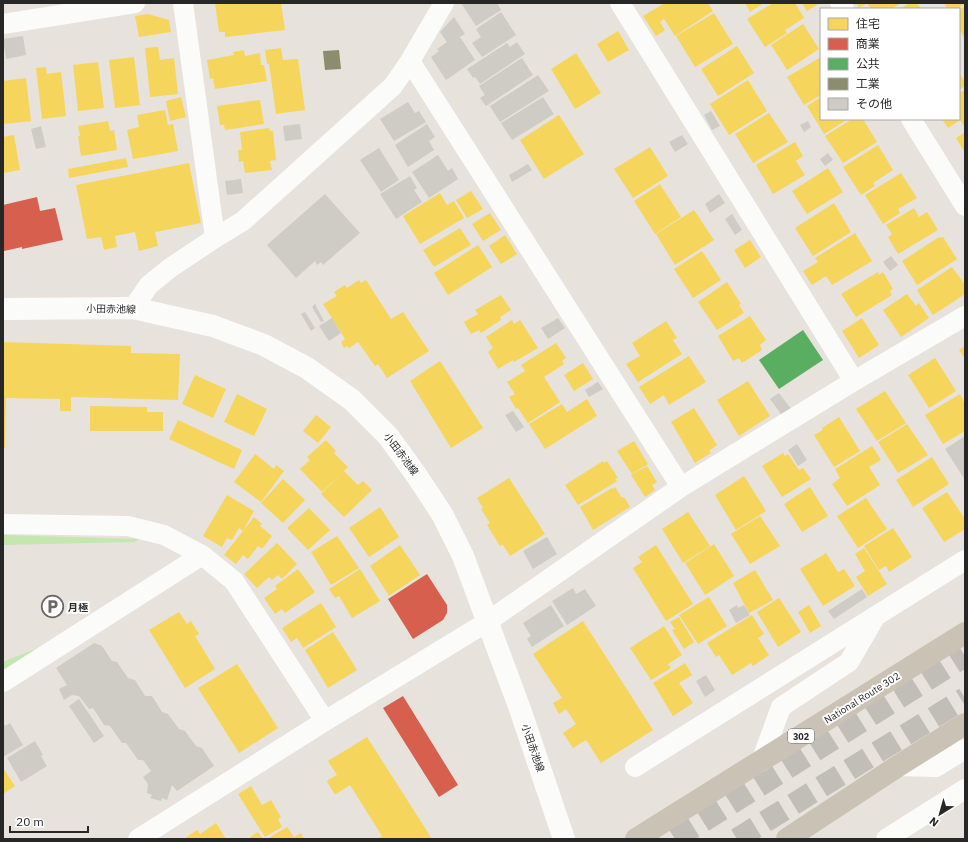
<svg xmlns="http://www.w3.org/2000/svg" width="968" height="842" viewBox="0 0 968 842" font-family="'IBM Plex Sans','Noto Sans JP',sans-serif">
<rect width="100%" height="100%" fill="#e7e2db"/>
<path fill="#c4e6af" d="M3 535 139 539 134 542 3 545Z
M40 647 3 671V662Z"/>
<path fill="#f6d55c" d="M215 3H281L285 30 225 37V32H219Z
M665 3H708L713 11 675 36 664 19 660 22 665 30 656 36 643 16Z
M745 3H764L750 12Z
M773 3H795L804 18 785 30 787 33 765 47 747 19Z
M802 3H820L807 11Z
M856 3H901L891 9H871L867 3 859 8Z
M909 3H917L921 9H900Z
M944 3H965V4L957 9H947Z
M965 6V39L959 29V10Z
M714 13 733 44 695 67 676 36Z
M148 14 169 20 171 32 139 37 135 16Z
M803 24 819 49 787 70 771 45Z
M618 31 629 50 608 62 597 44Z
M737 46 754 73 718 96 701 69Z
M158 47 160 60 174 58 178 94 150 97 145 48Z
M281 48 283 60 298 59 305 110 276 114 269 64H267L265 50Z
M244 50 245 56 260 53 261 65H264L267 81 215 89 213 78 210 79 207 60 234 55 233 52Z
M576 53 601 93 575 109 551 69Z
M134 57 140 105 115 108 109 60Z
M821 57V95L804 105 787 77Z
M98 62 104 108 78 111 73 65Z
M46 67 47 74 61 72 66 116 42 119 36 68Z
M959 73 965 82V86L959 90Z
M26 78 31 121 3 124V81Z
M748 80 767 111 729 135 710 104Z
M965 90V128L960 120 948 128 942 119H959V93Z
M181 97 186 117 170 121 166 101Z
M821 97V119H848L824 134 807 106Z
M260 100 264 124 225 130 224 125H220L217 106Z
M165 110 168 125 173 124 178 151 133 159 127 130 139 127 137 115Z
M769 113 788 142 753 163 735 134Z
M559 115 584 154 544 179 520 140Z
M852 119H863L877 142 843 163 825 136Z
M108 121 110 131 114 130 117 150 81 156 78 136H80L78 126Z
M269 128 270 131H273L276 160 270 161 272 170 245 173 243 161 239 162 238 150H242L240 132Z
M965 132V153L956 138Z
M14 135 20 170 3 173V137Z
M795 142 803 156 796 161 805 175 773 194 756 165Z
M878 145 893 170 873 183 875 186 861 195 843 167Z
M650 147 668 176 633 198 614 169Z
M126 158 128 167 69 178 68 169Z
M189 163 201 223 155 232 158 246 139 251 135 232 115 236 117 247 104 250 101 237 87 239 76 185Z
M828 168 843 192 807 214 792 191Z
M901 173 917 198 898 209 900 213 883 224 865 195Z
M660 184 681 217 655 234 634 201Z
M471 191 483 209 467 218 456 200Z
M440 193 447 205 454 201 464 218 420 244 403 216Z
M834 203 851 232 813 256 795 228Z
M914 208 919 217 927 212 938 230 898 254 888 237 892 234 886 225Z
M694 210 714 240 675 265 656 234Z
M490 213 501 230 483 241 472 224Z
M460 228 471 245 434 267 423 250Z
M855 233 872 261 832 285 826 276 812 285 803 271 818 262 815 258Z
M505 235 517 254 501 264 489 246Z
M939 237 940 238 943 237 957 259 917 285 902 261Z
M750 240 761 257 745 268 734 250Z
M478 245 492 267 448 295 434 273Z
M702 251 721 280 693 298 674 269Z
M952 267 965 285V294L933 315 917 290Z
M878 272 879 275 883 272 893 289 890 291 892 295 856 317 841 294Z
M359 280 361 283 366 280 391 319 403 312 429 351 387 378 378 364 375 366 358 342 349 348 347 346 344 348 341 342 345 339 323 304 337 296 334 292 345 285 347 288Z
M727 282 741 304 739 305 744 313 717 330 698 302Z
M907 294 916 306 919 303 929 318 901 337 883 310Z
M501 295 511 310 500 317 501 320 481 333 479 330 471 334 464 322 478 314 475 310Z
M750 316 766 340 760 345 762 350 742 363 739 358 733 361 718 336Z
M862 318 879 345 859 358 842 331Z
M512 320 514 324 520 320 538 348 514 362 513 360 498 369 488 352 493 348 486 337Z
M666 321 677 338 673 340 682 354 638 382 626 364 640 356 632 343Z
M3 342 131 346V353L180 354 178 400 71 397V411H60V399L6 398 5 448H3Z
M556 343 566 358 562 361 564 364 544 377 560 402 528 423 518 408 516 409 509 397 515 394 507 382 525 371 521 365Z
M965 346V359L959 350Z
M689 356 706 382 669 405 664 395 650 404 639 387Z
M935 358 956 391 929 408 908 375Z
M440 361 483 428 451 448 410 381Z
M583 363 593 379 574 391 564 375Z
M195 375 226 389 213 418 182 404Z
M748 381 770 416 739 436 717 400Z
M885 391 906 423 877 441 856 409Z
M237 394 267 409 254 436 224 422Z
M960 394 965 404V431L943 444 925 415Z
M587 399 597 416 545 449 529 424 562 404 567 412Z
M90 406 147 407V412H163V431H90Z
M694 408 717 445 709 451 711 453 695 463 671 422Z
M316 415 331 427 318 443 303 431Z
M839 417 860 451 834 467 814 435 823 430 822 428Z
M178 420 242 450 234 469 169 439Z
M907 424 928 455 898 473 878 442Z
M326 440 336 451 334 453 348 467 322 492 300 469 310 460 307 457Z
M634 441 648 464 632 474 617 451Z
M872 446 881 460 869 467 880 485 847 506 832 484 840 478 835 469Z
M783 453 785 456 788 454 799 470 803 468 811 479 782 497 762 466Z
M255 454 274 469 276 465 284 471 261 502 234 482Z
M932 457 949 484 913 507 896 480Z
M603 461 604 463 607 461 618 478 615 479 617 481 578 505 565 485Z
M647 466 657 482 652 485 655 490 645 497 631 475Z
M344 471 358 485 363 481 372 490 344 517 321 494Z
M744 476 766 511 736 530 715 495Z
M509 478 545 534 510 556 503 545 500 546 487 525 490 523 481 509 483 508 477 498Z
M283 479 305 500 283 523 261 503Z
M615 487 622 498 624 497 630 507 593 530 580 507 612 488 613 489Z
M810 487 828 516 802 532 784 504Z
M947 492 965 519V529L944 542 922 508Z
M227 495 254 511 243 531 239 528 232 540 227 538 222 547 203 536Z
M866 498 887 529 858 548 837 516Z
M380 507 399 537 369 557 349 528Z
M309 508 330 530 308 550 287 528Z
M688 512 710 546 683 563 662 529Z
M760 516 780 546 750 564 731 534Z
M254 517 262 524 260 526 272 536 262 549 258 546 248 559 243 555 236 564 224 555Z
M893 528 912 557 889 572 886 566 879 570 864 546Z
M337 536 359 568 331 585 311 552Z
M277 543 297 564 282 579 278 575 272 580 269 577 257 588 244 574Z
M714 544 734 576 705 595 685 563Z
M400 545 420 575 389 596 370 566Z
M656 545 693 604 666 621 633 568 642 562 638 557Z
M864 548 887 584 868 596 856 577 865 571 855 554Z
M826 553 838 572 844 569 855 586 823 606 800 569Z
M298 569 315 592 285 613 282 609 275 614 264 598 277 589 275 586Z
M360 569 380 601 352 618 339 596 335 598 329 589Z
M755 570 773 600 749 613 733 583Z
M709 597 727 626 698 644 679 615Z
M779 598 801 632 778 647 757 612Z
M321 603 336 627 303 648 297 638 291 642 282 628Z
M809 605 821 626 810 633 798 612Z
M179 612 187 624 191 621 199 634 195 636 215 669 185 688 149 630Z
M752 615 764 634 758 638 769 655 753 666 751 663 732 675 719 655 716 657 707 643Z
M679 617 694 642 684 649 672 630 675 629 670 622Z
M583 621 653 730 601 763 586 740 573 748 563 733 576 724 566 709 559 714 553 703 562 698 533 654Z
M664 626 682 655 668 664 671 668 651 680 630 648Z
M333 632 357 670 328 688 305 650Z
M685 663 692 675 679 683 693 703 673 716 653 683Z
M237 664 278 728 239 753 198 688Z
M367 737 432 839H378L382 836 350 785 336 794 334 793 327 782 328 780 337 775 328 761Z
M3 768 15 786 3 794Z
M251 786 262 805 271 800 281 817 278 819 282 827 265 837 238 794Z
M216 823 226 839H184L197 830 200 834Z
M287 827 294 837 301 833 304 839H267Z
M258 832 263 839H252L250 837Z"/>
<path fill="#d6604d" d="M37 197 40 211 55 208 63 240 22 249V247L4 251 3 247V205Z
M427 574 447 605V613L443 620 413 639 388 599Z
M403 696 458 785 439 797 383 708Z"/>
<path fill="#5aae61" d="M803 330 823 360 779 389 759 360Z"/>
<path fill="#8c8c6e" d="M339 50 341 69 325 70 323 51Z"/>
<path fill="#cfccc6" d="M461 3H497L501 10 476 26Z
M501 12 516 35 482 57 472 43 481 37 476 29Z
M454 17 465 34 460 37 475 60 446 80 431 57 439 51 437 49 447 42 440 32Z
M23 36 26 55 6 59 3 39Z
M517 42 525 54 480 84 475 77 473 78 467 69 507 43 510 47Z
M522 58 533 75 486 106 480 98 485 95 479 86Z
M538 75 549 91 500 122 490 106Z
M543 97 554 114 512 140 501 123Z
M408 102 415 113 419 111 426 122 394 141 380 119Z
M711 111 720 126 712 130 704 115Z
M808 121 811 127 804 132 800 125Z
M300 124 302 139 285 141 283 126Z
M427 124 435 137 429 141 434 150 408 167 395 145Z
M41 126 46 147 36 149 31 129Z
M682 135 688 144 675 152 669 142Z
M379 148 399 180 381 192 360 160Z
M828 153 833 160 825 166 820 159Z
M438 155 448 171 452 168 458 179 429 198 412 172Z
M528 164 532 170 512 182 509 175Z
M410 176 417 188 414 190 422 202 396 219 380 194Z
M241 179 243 193 227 195 225 181Z
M325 194 360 233 323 265 321 262 317 265 315 261 296 278 267 245Z
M719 194 725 203 710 213 705 204Z
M732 214 742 230 735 235 725 219Z
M891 256 898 265 890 271 883 262Z
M315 304 324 321 321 322 312 307Z
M305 312 315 328 311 331 301 314Z
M332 318 341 333 329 341 319 326Z
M558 318 565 328 548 339 541 328Z
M598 382 603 389 589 397 585 390Z
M779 393 792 410 783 417 770 399Z
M513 411 524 427 516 432 505 415Z
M965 436V480L945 449Z
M797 444 807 460 798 466 788 450Z
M547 537 557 554 533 569 523 551Z
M573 588 576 594 585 589 596 606 567 625 552 601Z
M862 589 867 597 834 619 828 611Z
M551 605 564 626 532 647 527 639 531 636 523 623Z
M737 605 738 608 744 605 750 615 736 623 729 610Z
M94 643 102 646 112 661 117 662 128 678 135 680 145 696H152L162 712 168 714 179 729 185 731 196 746 202 748 214 766 177 791 172 785 167 800 162 798 161 801 150 798 152 795 147 793 148 784 143 777 151 771 143 760H138L126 743H122L110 726 104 725 93 708 89 709 79 696 72 695 64 700 59 689 67 685 56 668Z
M706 675 715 690 705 697 696 681Z
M79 699 104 736 94 743 69 706Z
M3 721 5 726 10 723 23 745 3 757Z
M35 741 43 755 41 756 47 766 21 782 7 758Z"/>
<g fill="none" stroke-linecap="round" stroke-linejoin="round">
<path stroke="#c1bdb7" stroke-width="22" stroke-dasharray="22 11" stroke-linecap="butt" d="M675 839 965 656
M737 839 965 698"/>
<path stroke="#fbfbfa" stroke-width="20" d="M183 3 215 238
M620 3 854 381
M840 3 844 9
M3 24 135 3
M410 61 681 487
M911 119 965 206
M133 308 149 285 170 268 215 238 243 221 393 86 410 61 444 3
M3 524 128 526 164 535 202 555 234 581 325 721
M3 682 202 555
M761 762 781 707 849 662 874 619
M898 766 936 767 965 749
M635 767 965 560
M138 839 325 721 487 622 681 487 854 381 965 316
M886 839 965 789"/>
<path stroke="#fbfbfa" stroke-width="22" d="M3 309 133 308 213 326 264 345 307 368 352 400 388 436 417 476 442 514 463 556 520 709 564 839"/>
<path stroke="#cbc2b6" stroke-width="22" d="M636 839 965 633
M787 839 898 766 965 724"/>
</g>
<defs>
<symbol id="parking-ring" viewBox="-11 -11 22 22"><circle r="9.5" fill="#fff" stroke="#6a6866" stroke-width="1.5"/><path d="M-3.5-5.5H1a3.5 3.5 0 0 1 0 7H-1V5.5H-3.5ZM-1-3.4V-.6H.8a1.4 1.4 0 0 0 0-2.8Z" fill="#6a6866"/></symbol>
</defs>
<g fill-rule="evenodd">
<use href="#parking-ring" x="40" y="594" width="25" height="25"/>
</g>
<g text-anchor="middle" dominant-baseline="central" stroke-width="4" stroke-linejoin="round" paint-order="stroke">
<rect fill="#fff" stroke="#686868" stroke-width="1" x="788" y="729" width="26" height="14" rx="3"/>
<g font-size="9" font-weight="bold" fill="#272727">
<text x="801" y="736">302</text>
</g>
<g font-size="10" fill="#272727" stroke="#fff">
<text transform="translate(111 309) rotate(1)">小田赤池線</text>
<text transform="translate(401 454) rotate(53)">小田赤池線</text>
<text transform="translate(862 698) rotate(-32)">National Route 302</text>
<text transform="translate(533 748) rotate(71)">小田赤池線</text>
</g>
<g font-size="10" font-weight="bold" fill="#272727" stroke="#fff" text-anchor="start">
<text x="68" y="607">月極</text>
</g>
</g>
<rect width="968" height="842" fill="none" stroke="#272727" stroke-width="8"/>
<rect x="820" y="8" width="140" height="112" fill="#ffffff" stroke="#a9a9a9"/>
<rect x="828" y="18" width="20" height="12" fill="#f6d55c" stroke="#a9a9a9"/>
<text x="856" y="28" font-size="12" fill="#272727">住宅</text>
<rect x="828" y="38" width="20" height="12" fill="#d6604d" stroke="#a9a9a9"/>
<text x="856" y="48" font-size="12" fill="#272727">商業</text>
<rect x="828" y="58" width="20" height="12" fill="#5aae61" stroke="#a9a9a9"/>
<text x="856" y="68" font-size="12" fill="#272727">公共</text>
<rect x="828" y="78" width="20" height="12" fill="#8c8c6e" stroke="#a9a9a9"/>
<text x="856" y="88" font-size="12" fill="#272727">工業</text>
<rect x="828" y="98" width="20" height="12" fill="#cfccc6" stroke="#a9a9a9"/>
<text x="856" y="108" font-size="12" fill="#272727">その他</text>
<g transform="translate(940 814) rotate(217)" stroke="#ffffff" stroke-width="3" paint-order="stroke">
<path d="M0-3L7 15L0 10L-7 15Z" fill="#272727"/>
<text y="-6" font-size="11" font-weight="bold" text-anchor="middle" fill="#272727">N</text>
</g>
<path d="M10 826v6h78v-6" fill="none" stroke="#272727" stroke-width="2"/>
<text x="16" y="826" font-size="12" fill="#272727" stroke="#ffffff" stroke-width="3" paint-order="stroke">20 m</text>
</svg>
